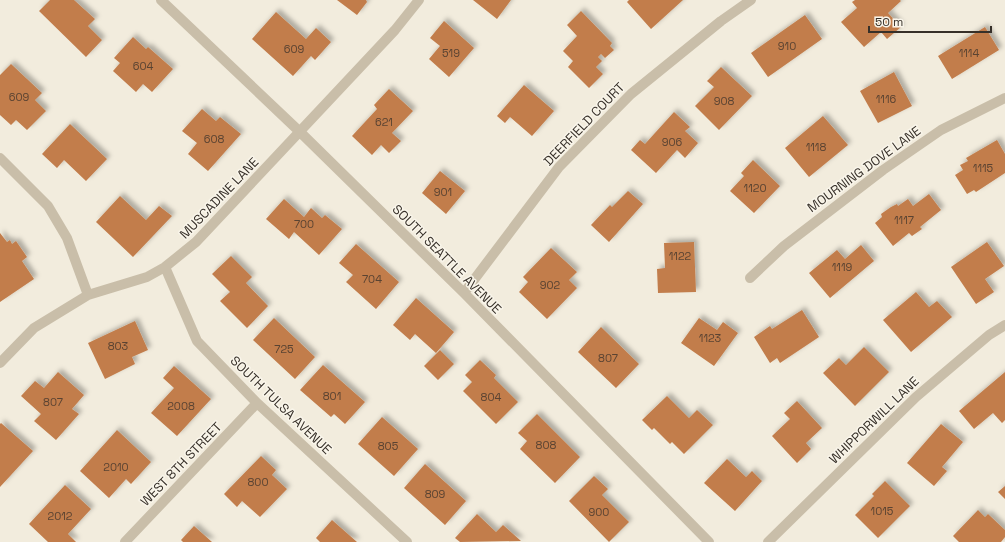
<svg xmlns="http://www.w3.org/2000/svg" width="1005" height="542" viewBox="0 0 1005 542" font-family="'Space Grotesk',sans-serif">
<defs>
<filter id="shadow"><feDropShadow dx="3.5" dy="-3.5" stdDeviation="2" flood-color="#0004"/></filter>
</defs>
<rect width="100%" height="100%" fill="#f2ecdd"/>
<path fill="#c27d4b" filter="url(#shadow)" d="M50 0H74L95 19 88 26 102 40 86 57 39 11Z
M337 0H366L367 2 357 15Z
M473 0H511L497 19Z
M629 0H683L651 29 627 2Z
M855 0H900L901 1 888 13 901 27 887 39 881 32 864 47 841 22 857 8 852 2Z
M581 11 612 43 610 46 614 50 605 58 601 54 598 57 602 61 596 67 603 74 589 88 568 67 573 61 563 51 577 36 567 25Z
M276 12 306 39 316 28 331 42 315 60 311 56 293 76 252 39Z
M805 15 822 39 768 77 751 53Z
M444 21 474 48 449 77 429 59 440 46 430 38Z
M985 27 999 50 952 79 938 56Z
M133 37 146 49 148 47 173 69 152 92 143 84 136 92 113 71 120 63 114 58Z
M11 64 42 93 35 100 46 111 27 130 16 120 11 125 0 115V75Z
M721 67 752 96 719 130 695 106 714 87 707 81Z
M894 72 912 106 878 123 860 91Z
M524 85 554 111 532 136 510 117 505 123 497 116Z
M389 89 413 111 392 133 401 141 389 153 381 145 372 155 352 136 377 109 374 105Z
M202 109 216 121 220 117 241 134 208 171 188 154 197 143 182 131Z
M674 112 690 127 685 131 698 143 685 158 677 150 656 173 631 150 640 140 645 144Z
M823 116 848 145 809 177 785 148Z
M70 124 107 159 86 181 64 160 57 168 42 154Z
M997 140 1005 154V173L976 192 974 190 967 194 955 175 963 170 960 165 968 161 966 158Z
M753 160 780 186 754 213 730 191 744 176 741 173Z
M440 171 465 191 446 214 422 193Z
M628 191 643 204 609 242 591 225 610 205 612 207Z
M929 194 941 210 920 227 922 229 912 236 909 233 893 246 875 223 882 217 881 214 891 207 897 204 898 206 908 199 913 206Z
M120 196 146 220 159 206 172 216 133 257 96 222Z
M284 199 304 217 311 208 322 218 325 215 342 229 319 255 294 232 289 239 266 219Z
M0 233 7 242 10 240 12 244 16 241 27 257 22 261 34 279 0 302Z
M694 242 696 292 658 293 657 269 665 268 664 243Z
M987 242 1004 266 985 279 994 292 976 304 951 267Z
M356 244 399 282 376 309 346 282 353 275 339 263Z
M861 245 874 261 830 298 809 273 837 250 845 259Z
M551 248 577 272 569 280 577 288 547 319 519 292 528 282 523 277Z
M231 256 252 277 246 283 268 306 247 328 220 301 230 292 212 274Z
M916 292 929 307 937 301 952 317 911 352 883 320Z
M416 298 454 332 436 353 415 334 410 340 393 325Z
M802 310 819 337 780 363 777 358 770 363 754 337 770 326 772 329Z
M274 318 315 357 295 379 253 340Z
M699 318 717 330 723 322 738 333 714 366 681 343Z
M135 321 148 350 132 357 135 364 105 379 88 343Z
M601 327 639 364 616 388 578 352Z
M864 347 889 372 855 406 823 373 839 358 846 365Z
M440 350 454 364 438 380 424 366Z
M480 360 496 375 494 378 518 402 496 424 463 391 472 382 465 375Z
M323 365 365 402 345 424 334 414 331 417 300 390Z
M174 366 211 399 177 436 151 413 174 388 163 378Z
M58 372 84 395 72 409 79 414 56 440 34 421 41 414 21 396 35 381 44 388Z
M1005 372V420L1002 423 993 413 974 429 959 411Z
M667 396 689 418 697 410 713 425 684 454 672 442 670 444 654 428 652 430 642 420Z
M797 401 822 428 806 443 811 449 797 463 772 436 790 419 784 413Z
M537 414 580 457 555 483 520 449 527 441 518 433Z
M382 417 418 449 394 476 358 444Z
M1 423 33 451 0 487V424Z
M941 424 963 442 942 467 947 471 934 486 907 463Z
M117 430 151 462 131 484 126 479 109 498 80 471Z
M261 456 276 470 272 475 287 489 260 517 242 501 237 507 224 494Z
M727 459 746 477 752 471 762 481 735 511 704 483Z
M425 464 466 501 445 525 404 488Z
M594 476 608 489 602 495 629 522 609 542 569 501Z
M885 481 910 506 878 538 855 515 874 496 872 494Z
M65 485 91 509 68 534 76 542H48L29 524Z
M1005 486V499L998 492Z
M978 510 985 517 988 514 1005 530V537L1001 542H959L953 536Z
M477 514 496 532 503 525 521 541 460 542 455 538Z
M332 520 357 542H320L316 538Z
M194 526 212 542H183L181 540Z"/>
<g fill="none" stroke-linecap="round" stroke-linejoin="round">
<path stroke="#c9bea9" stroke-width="10" d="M161 0 300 132 464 293 709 542
M0 158 48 206 67 238 88 295
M165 267 197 341 257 403 407 542
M750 278 784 246 883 170 941 130 1005 98
M464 293 559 167 631 94 721 21 751 0
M0 363 34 328 88 295 147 277 165 267 196 242 395 30 419 0
M125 542 257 403
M768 542 916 397 989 335 1005 325"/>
</g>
<g text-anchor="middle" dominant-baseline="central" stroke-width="3" stroke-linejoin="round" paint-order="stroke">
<g font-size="11" fill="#5a4332">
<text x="787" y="46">910</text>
<text x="294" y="49">609</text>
<text x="451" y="53">519</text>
<text x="969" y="53">1114</text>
<text x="143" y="66">604</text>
<text x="19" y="97">609</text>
<text x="886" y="99">1116</text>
<text x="724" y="101">908</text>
<text x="384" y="122">621</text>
<text x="214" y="139">608</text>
<text x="672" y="142">906</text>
<text x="816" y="147">1118</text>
<text x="983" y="168">1115</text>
<text x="755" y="188">1120</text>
<text x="443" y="192">901</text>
<text x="904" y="220">1117</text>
<text x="304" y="224">700</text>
<text x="680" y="256">1122</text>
<text x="842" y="267">1119</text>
<text x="372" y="279">704</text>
<text x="550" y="285">902</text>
<text x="710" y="338">1123</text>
<text x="118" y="346">803</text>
<text x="284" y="349">725</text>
<text x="608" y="358">807</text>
<text x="332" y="396">801</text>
<text x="491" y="397">804</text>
<text x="53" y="402">807</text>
<text x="181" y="406">2008</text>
<text x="546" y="445">808</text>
<text x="388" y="446">805</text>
<text x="116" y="467">2010</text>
<text x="258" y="482">800</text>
<text x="435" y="494">809</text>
<text x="882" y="511">1015</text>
<text x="599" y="512">900</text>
<text x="60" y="516">2012</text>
</g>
<g font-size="13" fill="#373029" stroke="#f9f5ea">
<text transform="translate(584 124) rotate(-46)">DEERFIELD COURT</text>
<text transform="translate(864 169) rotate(-36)">MOURNING DOVE LANE</text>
<text transform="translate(219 198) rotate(-46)">MUSCADINE LANE</text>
<text transform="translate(447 259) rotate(45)">SOUTH SEATTLE AVENUE</text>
<text transform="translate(281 405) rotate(44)">SOUTH TULSA AVENUE</text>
<text transform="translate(874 420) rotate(-44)">WHIPPORWILL LANE</text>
<text transform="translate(181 464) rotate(-46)">WEST 8TH STREET</text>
</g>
</g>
<path d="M869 26v6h122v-6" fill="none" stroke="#373029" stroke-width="2"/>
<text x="875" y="26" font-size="12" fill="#373029" stroke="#f9f5ea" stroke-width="3" paint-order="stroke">50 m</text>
</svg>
